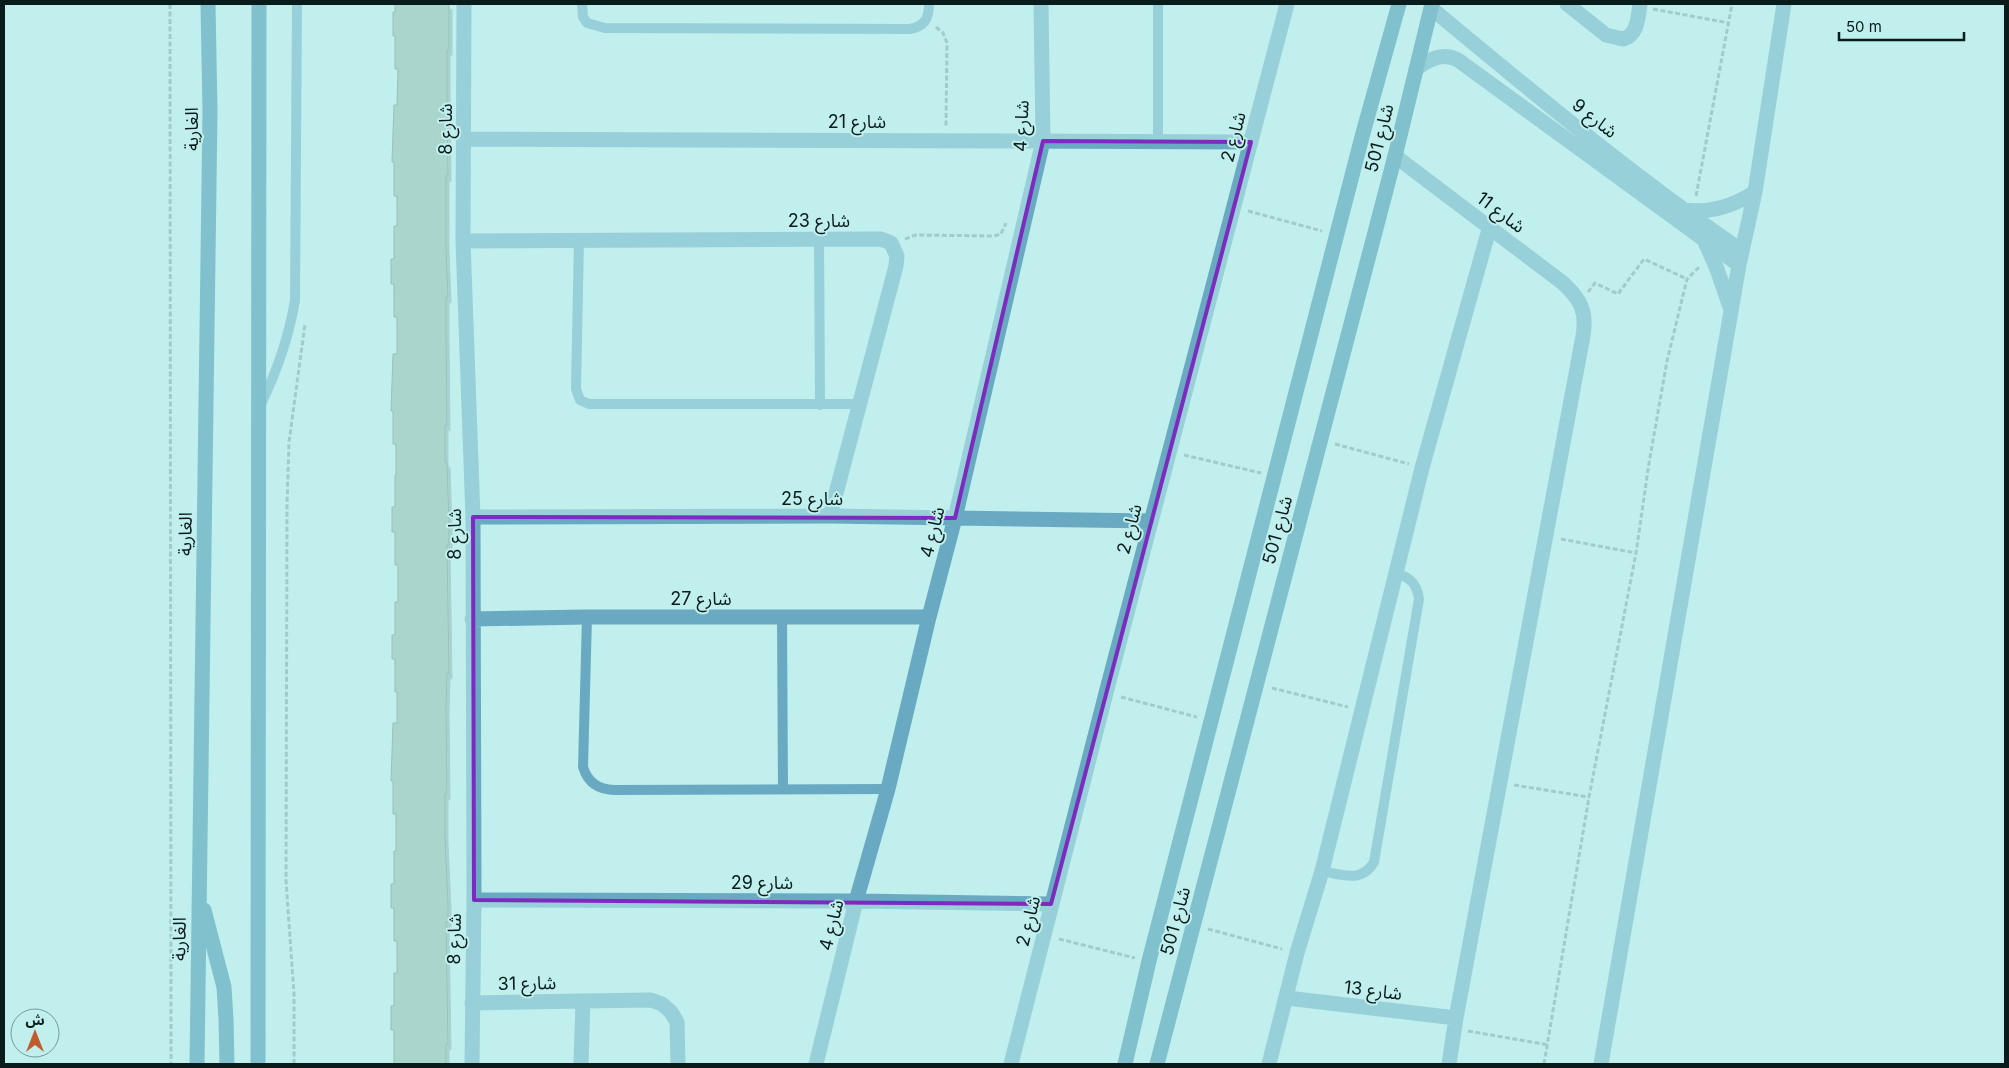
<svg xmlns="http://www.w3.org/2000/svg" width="2009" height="1068" viewBox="0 0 2009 1068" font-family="Inter,'Noto Sans Arabic',sans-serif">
<defs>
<filter id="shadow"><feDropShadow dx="3" dy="5.5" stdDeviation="0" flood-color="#0004"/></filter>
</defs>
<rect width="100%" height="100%" fill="#c0efed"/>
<path fill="#91b7a4" stroke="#678b7a" filter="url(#shadow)" d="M395 4H449V50H447V85L448 176H446V247L448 297H446V333L447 425H445V462H447L449 526V545H447L449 673H447L446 708 447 794H445V838L448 902V922H446L448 1044H446V1064H394V1030H391V1006H394V973H397V941H394V908H391V884H394V851H396V814H393V781H391L393 723H397V692H395V659H392V635H395V602H398V565H395V532H392V507H395V475H396V444H393V411H391L393 354H397V317H394V284H391V259H394V226H397V196H394V162H392L394 105H397L398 69H395V36H393V12H395Z"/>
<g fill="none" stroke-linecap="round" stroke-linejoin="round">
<path stroke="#7ea3a1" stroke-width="3" stroke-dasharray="5 2.5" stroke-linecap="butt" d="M170 4 171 1064
M1653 9 1729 23
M936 27 943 33 947 43 946 127
M1696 196 1732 4
M1248 211 1322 231
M905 239 916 235 994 236 1001 234 1006 223
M1588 292 1595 283 1618 294 1644 259 1687 279
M1335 444 1409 464
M1184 455 1261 473
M1561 539 1636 553
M1272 688 1348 707
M1121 697 1197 717
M1514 785 1589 797
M1208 929 1282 949
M1059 939 1135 958
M1468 1031 1549 1045
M294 1064V994L286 881 287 505 289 442 305 324
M1544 1064 1589 797 1636 553 1649 463 1667 361 1687 279 1700 266"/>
<path stroke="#69aac2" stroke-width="10" d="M582 4 583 17 587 23 605 28 909 29C924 27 929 19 929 4
M1158 142V4
M579 239 576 389 580 400 589 404H860
M819 239 820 405
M261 404C277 371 289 337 295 300L297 4
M587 617 583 767C588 783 598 789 614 790L888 789
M782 617 783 789
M1322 871C1342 875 1362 883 1374 862L1419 599C1417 585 1411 577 1397 574"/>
<path stroke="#69aac2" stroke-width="15" d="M464 4 463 241 473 517 474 900 472 1064
M1567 4 1606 35 1623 39C1638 35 1638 17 1640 4
M1431 8C1532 92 1633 176 1742 251
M1416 69C1429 59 1443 52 1458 60L1739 265
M463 139 1251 142
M1395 156 1563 283C1581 300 1587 311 1583 336L1456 1018 1449 1064
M1683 210C1710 213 1732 207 1755 192
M463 241 881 239 891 243 897 256 896 266 830 516
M1705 242 1717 269 1730 307
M473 517 830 516 1151 521
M472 619 587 617H929
M474 900 856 901 1051 904
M1287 998 1456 1018
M472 1003 583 1001
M581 1064 583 1001 651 1000 662 1004 671 1012 677 1022 678 1064
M816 1064 856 901 888 789 929 617 955 518 1043 141 1041 4
M1011 1064 1106 693 1287 4
M1269 1064 1297 953 1322 871 1422 468 1490 226
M1601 1064 1739 265 1755 192 1784 4"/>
<path stroke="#348aa6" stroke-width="15" d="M204 910 224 987 226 1019 227 1064
M197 1064 210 111 208 4
M258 1064 259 4
M1125 1064 1149 961 1363 133 1399 4
M1157 1064 1395 156 1432 4"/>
</g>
<path d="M0 0H2009V1068H0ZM1043 141 1251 142 1051 904 474 900 473 517 955 518Z" fill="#c0efed" fill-opacity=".55" fill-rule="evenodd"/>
<path fill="none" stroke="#7b2cbf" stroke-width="4" stroke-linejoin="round" d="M1043 141 1251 142 1051 904 474 900 473 517 955 518Z"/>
<g text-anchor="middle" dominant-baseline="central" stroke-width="4" stroke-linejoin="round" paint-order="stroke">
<g font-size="18" fill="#091c1b" stroke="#c0efed">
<text transform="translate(1595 118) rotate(38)">شارع 9</text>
<text x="857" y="121">شارع 21</text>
<text transform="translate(1021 126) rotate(-87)">شارع 4</text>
<text transform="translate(191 129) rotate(-90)">الغارية</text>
<text transform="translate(445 129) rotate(-90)">شارع 8</text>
<text transform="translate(1233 137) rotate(-75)">شارع 2</text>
<text transform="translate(1379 138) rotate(-76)">شارع 501</text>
<text transform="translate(1501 212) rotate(37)">شارع 11</text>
<text x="819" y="220">شارع 23</text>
<text x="812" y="498">شارع 25</text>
<text transform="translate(1129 529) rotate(-75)">شارع 2</text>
<text transform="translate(1277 530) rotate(-75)">شارع 501</text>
<text transform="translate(932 532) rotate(-76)">شارع 4</text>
<text transform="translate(185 534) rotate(-89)">الغارية</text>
<text transform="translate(454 534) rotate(-90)">شارع 8</text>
<text x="701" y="598">شارع 27</text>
<text x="762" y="882">شارع 29</text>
<text transform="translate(1028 921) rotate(-76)">شارع 2</text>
<text transform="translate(1175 921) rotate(-75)">شارع 501</text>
<text transform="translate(831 925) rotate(-76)">شارع 4</text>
<text transform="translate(179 939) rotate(-89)">الغارية</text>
<text transform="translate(454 939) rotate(-89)">شارع 8</text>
<text transform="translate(527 983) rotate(-1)">شارع 31</text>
<text transform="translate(1373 990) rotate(7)">شارع 13</text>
</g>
</g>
<rect width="2009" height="1068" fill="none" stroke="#091c1b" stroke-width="10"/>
<g transform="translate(35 1033)"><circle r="24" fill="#c0efed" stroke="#779b99"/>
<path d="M0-4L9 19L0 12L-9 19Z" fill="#c15a2d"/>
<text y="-8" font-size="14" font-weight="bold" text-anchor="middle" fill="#091c1b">ش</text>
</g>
<path d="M1839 32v8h125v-8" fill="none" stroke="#091c1b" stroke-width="2.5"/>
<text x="1846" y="32" font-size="15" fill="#091c1b" stroke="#c0efed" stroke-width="4" paint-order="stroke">50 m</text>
</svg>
